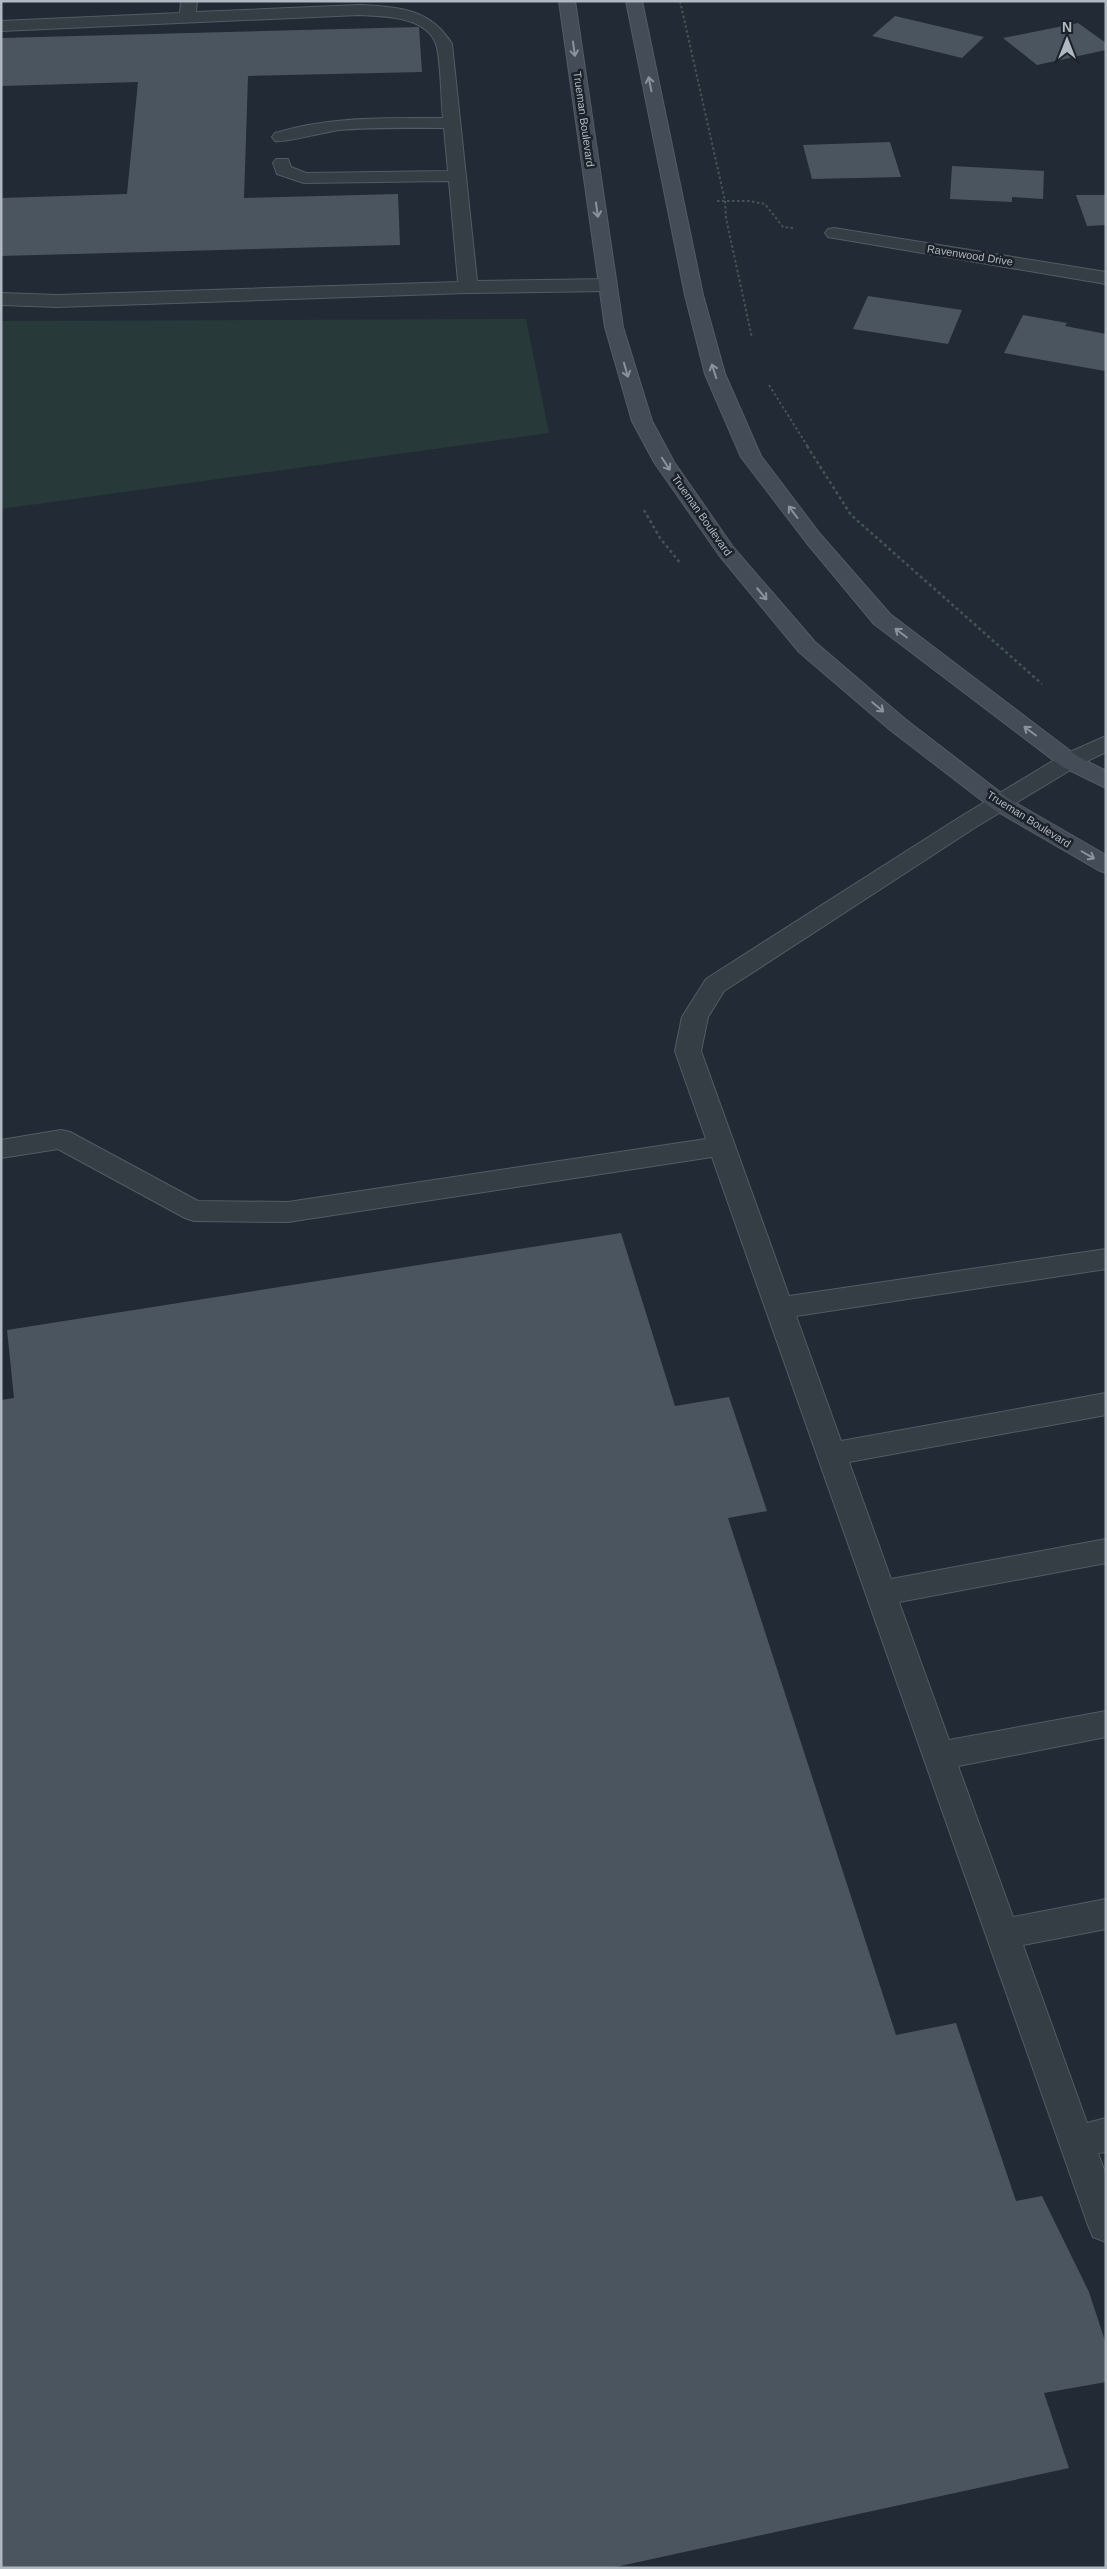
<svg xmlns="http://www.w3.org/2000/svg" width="1107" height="2569" viewBox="0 0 1107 2569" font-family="Arial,sans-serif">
<rect width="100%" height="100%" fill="#222b35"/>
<path fill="#273938" d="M526 319 549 433 1 509V321Z"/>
<path fill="#4b5560" d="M895 16 984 37 962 58 872 36Z
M1078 23 1106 43V50L1037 65 1003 38Z
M419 27 422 72 248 76 244 198 398 194 400 245 1 256V198L127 194 138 82 1 86V38Z
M890 142 901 177 812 179 803 145Z
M952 166 1044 171 1043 199 1012 197V202L950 199Z
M1076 195H1106V225L1087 226Z
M868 296 962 310 948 344 853 329Z
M1023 315 1067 323 1065 326 1106 334 1105 371 1004 353Z
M621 1233 675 1406 729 1397 767 1511 728 1518 896 2035 956 2023 1016 2201 1042 2196 1089 2292 1106 2344V2382L1044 2393 1069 2468 611 2568H1V1400L14 1398 7 1330Z"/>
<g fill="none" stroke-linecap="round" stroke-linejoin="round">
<defs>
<path id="service" d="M181 1H197L196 12 359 5C398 7 430 8 452 44L477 281 608 279 615 281 617 285 615 289 608 291 468 293 57 307 1 305V293L57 295 458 282 449 181 304 183 277 174 273 163 276 159H288L291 167 306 173 448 171 444 128C409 128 374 127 339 130 325 132 284 143 275 141L272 137 275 133C330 116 386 118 443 118 441 100 441 58 436 44 426 16 383 16 359 15L1 31V21L180 13Z
M1106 736V752L1077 766 976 827 724 991 708 1017 701 1051 789 1296 1106 1249V1269L796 1316 841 1441 1106 1393V1415L849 1462 891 1579 1106 1539V1563L899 1602 949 1740 1106 1711V1737L958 1766 1013 1917 1106 1899V1929L1023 1945 1087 2123 1106 2118V2152L1098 2153 1106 2175V2242L1093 2237 1088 2225 712 1157 288 1222 194 1221 185 1218 58 1149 1 1158V1140L61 1130 70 1132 198 1201 288 1202 706 1139 675 1051 682 1017 706 979 960 817 1061 756Z"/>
<path id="minor" d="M834 228 1106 272V284L828 237 825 233 828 229Z"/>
<path id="secondary" d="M559 1H575L623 327 652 421 674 462 733 547 815 642 905 719 1009 799 1106 855V873L1098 870 993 809 889 729 799 652 719 555 654 462 632 421 605 327Z
M626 1H642L703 295 725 374 761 456 820 534 890 614 1077 756 1106 771V788L1061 766 874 624 806 542 741 457 705 374 685 295Z"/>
</defs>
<use href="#service" stroke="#535b63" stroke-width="2"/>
<use href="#minor" stroke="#535b63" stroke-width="2"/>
<use href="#secondary" stroke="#535b63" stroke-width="2"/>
<path stroke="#435455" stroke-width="2" stroke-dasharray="2.5 2.5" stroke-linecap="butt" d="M680 1 725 201 726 218 752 338
M717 201H749L765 204 783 227 794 228
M769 385 808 447"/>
<path stroke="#435455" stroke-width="2.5" stroke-dasharray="3 3" stroke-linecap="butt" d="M807 446 851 515 1042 684
M644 510 660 538 681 564"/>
<use href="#service" fill="#353d45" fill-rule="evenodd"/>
<use href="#minor" fill="#353d45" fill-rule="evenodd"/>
<use href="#secondary" fill="#444c58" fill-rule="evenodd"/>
</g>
<defs><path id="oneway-shaft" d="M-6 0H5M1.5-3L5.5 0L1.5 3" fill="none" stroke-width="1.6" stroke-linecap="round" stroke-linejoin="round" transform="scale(1.25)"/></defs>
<g stroke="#8a929d">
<use href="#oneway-shaft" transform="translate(574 49) rotate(82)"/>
<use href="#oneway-shaft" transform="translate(650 84) rotate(-101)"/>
<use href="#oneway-shaft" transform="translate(597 210) rotate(82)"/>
<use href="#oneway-shaft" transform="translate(626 370) rotate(74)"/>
<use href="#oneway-shaft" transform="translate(714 371) rotate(-108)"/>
<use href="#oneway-shaft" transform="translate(666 464) rotate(57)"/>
<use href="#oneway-shaft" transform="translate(793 512) rotate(-127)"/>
<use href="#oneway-shaft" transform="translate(762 594) rotate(50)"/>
<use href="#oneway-shaft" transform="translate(901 633) rotate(-143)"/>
<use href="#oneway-shaft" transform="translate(878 707) rotate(40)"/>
<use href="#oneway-shaft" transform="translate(1030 731) rotate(-143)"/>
<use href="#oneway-shaft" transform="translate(1088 855) rotate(30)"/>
</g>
<g text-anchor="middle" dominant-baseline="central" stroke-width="5" stroke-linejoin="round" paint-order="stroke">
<g font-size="11" fill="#b0b8c2" stroke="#1b222a">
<text transform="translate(584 119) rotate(82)">Trueman Boulevard</text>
<text transform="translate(970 255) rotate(9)">Ravenwood Drive</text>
<text transform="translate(702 515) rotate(55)">Trueman Boulevard</text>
<text transform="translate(1029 819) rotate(32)">Trueman Boulevard</text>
</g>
</g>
<rect width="1107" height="2569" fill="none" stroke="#b0b8c2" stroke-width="5"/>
<g transform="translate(1067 40)" stroke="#1b222a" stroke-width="4" paint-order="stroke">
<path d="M0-4L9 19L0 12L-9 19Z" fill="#b0b8c2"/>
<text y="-8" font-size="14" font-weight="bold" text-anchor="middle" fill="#b0b8c2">N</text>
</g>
</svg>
